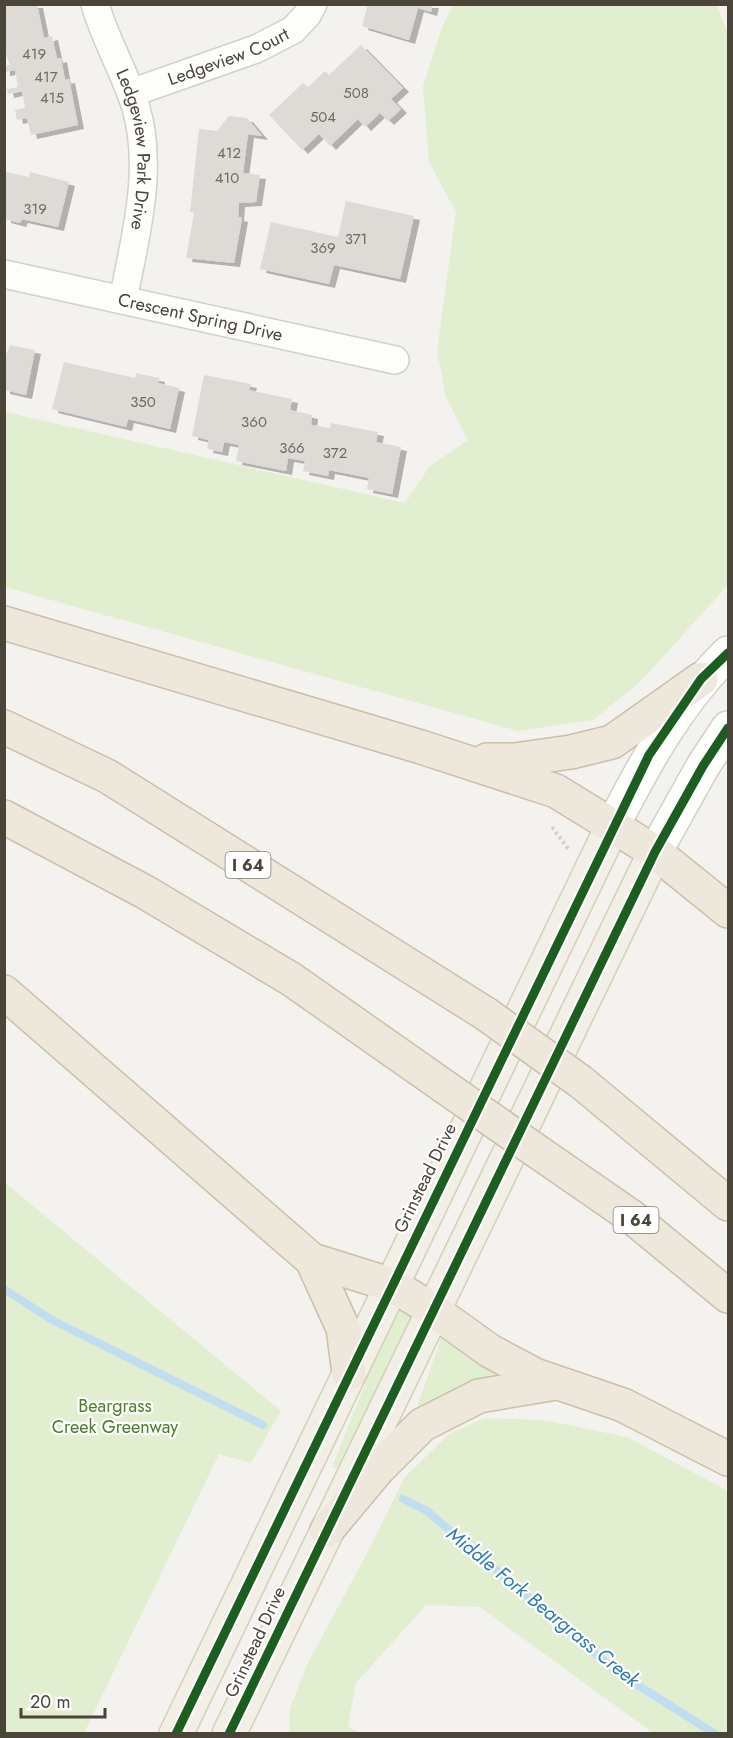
<svg xmlns="http://www.w3.org/2000/svg" width="733" height="1738" viewBox="0 0 733 1738" font-family="Jost,sans-serif">
<defs>
<filter id="shadow"><feDropShadow dx="6" dy="4" stdDeviation="0" flood-color="#0004"/></filter>
</defs>
<rect width="100%" height="100%" fill="#f4f2ee"/>
<path fill="#e1eecf" d="M453 5H717L726 29H728V585L640 682 593 720 518 731 5 587V412L405 503 430 466 468 440 446 397 437 351 456 212 429 162 423 87 441 30Z
M4 1182 281 1411 251 1463 219 1454 84 1733H5Z
M399 1307 411 1316 410 1321 338 1469 332 1467 395 1308Z
M442 1336 500 1376 419 1411 418 1404Z
M484 1418 543 1420 627 1437 728 1491V1733H653L480 1607 426 1605 356 1683 348 1726 358 1733H289L290 1708 307 1665 374 1540 404 1478 449 1434Z"/>
<g fill="none" stroke-linecap="round" stroke-linejoin="round">
<path stroke="#c0ddf1" stroke-width="8" d="M4 1289 52 1320 263 1425
M403 1499 427 1511 617 1672 715 1734"/>
</g>
<path fill="#dedbd6" filter="url(#shadow)" d="M4 4H37L44 38 52 36 57 59 61 58 65 80 69 79 78 125 31 135 27 118 17 120 15 110 25 108 22 91 8 94 7 89 18 87 15 70 4 72V66L10 65 4 49Z
M368 4H433L431 12 418 8 409 40 362 26Z
M361 45 403 88 391 99 401 109 388 121 380 113 365 127 358 119 330 146 319 134 302 150 269 115 303 83 308 87 325 71 329 75Z
M229 116 247 118 262 136 248 134 243 173 260 175 256 202 239 203 238 217 242 218 234 263 186 258 194 213 190 212 199 129 217 131Z
M6 172 29 177 30 172 69 182 58 227 22 219 20 223 5 219Z
M346 201 414 216 400 279 334 265 329 284 260 269 271 222 338 237Z
M10 345 35 350 26 395 4 390V353H7Z
M64 362 135 378 136 373 159 378 158 383 179 388 170 429 128 419 126 427 52 409Z
M204 375 251 384 249 390 292 399 290 410 312 415 311 425 330 428 331 423 378 432 376 442 401 447 392 494 367 489 369 478 329 470 328 476 303 471 305 461 288 458 286 471 236 461 239 445 224 442 222 452 207 449 209 440 192 436Z"/>
<g fill="none" stroke-linecap="round" stroke-linejoin="round">
<defs>
<g id="minor">
<path id="s1" d="M95 4C105 40 125 72 136 108 154 170 135 238 123 300"/>
<path id="s2" d="M131 93 256 49 293 30 307 15 313 4"/>
<path id="s3" d="M4 274 395 360"/>
</g>
<path id="tertiary" d="M613 825C645 763 678 702 728 653
M655 852 703 766 728 728"/>
<path id="primary" d="M176 1734 613 825
M229 1734 655 852"/>
<path id="motorway" d="M4 623 421 747 556 791 655 852 728 911
M4 727 107 776 486 1014
M487 760H514L571 752 612 742 701 679
M4 817 145 892 291 979 445 1087
M4 992 312 1260 392 1285 433 1310 490 1351 535 1375 623 1405 728 1459
M581 1082 728 1204
M538 1152 632 1217 728 1296
M312 1260 343 1328 349 1373
M327 1530 379 1468 422 1425 479 1396 556 1383"/>
</defs>
<use href="#minor" stroke="#d2d0cb" stroke-width="30"/>
<use href="#tertiary" stroke="#d2d0cb" stroke-width="36"/>
<use href="#primary" stroke="#d6cebb" stroke-width="36"/>
<use href="#motorway" stroke="#ccbfa9" stroke-width="36"/>
<path stroke="#d3d2cc" stroke-width="4" stroke-dasharray="3 3" stroke-linecap="butt" d="M552 827 569 850"/>
<use href="#minor" stroke="#fdfdfc" stroke-width="27"/>
<use href="#tertiary" stroke="#fdfdfc" stroke-width="33"/>
<use href="#primary" stroke="#f2efe6" stroke-width="33"/>
<use href="#motorway" stroke="#ede8db" stroke-width="33"/>
<defs>
<path id="motorway-bridge" d="M486 1014 581 1082
M445 1087 538 1152"/>
</defs>
<use href="#motorway-bridge" stroke="#ccbfa9" stroke-width="36" stroke-linecap="butt"/>
<use href="#motorway-bridge" stroke="#ede8db" stroke-width="33"/>
<defs>
<path id="cycleway" d="M176 1734 649 755 701 679 728 653
M229 1734 655 852 703 766 728 728"/>
</defs>
<use href="#cycleway" stroke="#fff" stroke-width="13"/>
<use href="#cycleway" stroke="#1b5e20" stroke-width="9"/>
</g>
<g text-anchor="middle" dominant-baseline="central" stroke-width="4.5" stroke-linejoin="round" paint-order="stroke">
<g font-size="15" fill="#706a61">
<text x="34" y="54">419</text>
<text x="46" y="77">417</text>
<text x="356" y="93">508</text>
<text x="52" y="98">415</text>
<text x="323" y="117">504</text>
<text x="229" y="153">412</text>
<text x="227" y="178">410</text>
<text x="35" y="209">319</text>
<text x="356" y="239">371</text>
<text x="323" y="248">369</text>
<text x="143" y="402">350</text>
<text x="254" y="422">360</text>
<text x="292" y="448">366</text>
<text x="335" y="453">372</text>
</g>
<g fill="#fff" stroke="#817c74" stroke-width="1.5">
<rect x="225.5" y="852" width="45" height="26" rx="4.5"/>
<rect x="613.5" y="1207" width="45" height="26" rx="4.5"/>
</g>
<g font-size="16" font-weight="bold" fill="#4b4439">
<text x="248" y="865">I 64</text>
<text x="636" y="1220">I 64</text>
</g>
<g font-size="18" fill="#4b4439" stroke="#fff">
<text stroke="none"><textPath href="#s2" startOffset="104">Ledgeview Court</textPath></text>
<text stroke="none"><textPath href="#s1" startOffset="153">Ledgeview Park Drive</textPath></text>
<text stroke="none"><textPath href="#s3" startOffset="201">Crescent Spring Drive</textPath></text>
<text transform="translate(425 1178) rotate(-64)">Grinstead Drive</text>
<text transform="translate(255 1642) rotate(-65)">Grinstead Drive</text>
</g>
<g font-size="18" fill="#4a7f2a" stroke="#fff">
<text x="115" y="1406">Beargrass<tspan x="115" dy="21">Creek Greenway</tspan></text>
</g>
<g font-size="20" font-style="italic" fill="#2e7ab2" stroke="#fff">
<text transform="translate(543 1607) rotate(39)">Middle Fork Beargrass Creek</text>
</g>
</g>
<rect width="733" height="1738" fill="none" stroke="#4b4439" stroke-width="12"/>
<path d="M21 1708v9h84v-9" fill="none" stroke="#4b4439" stroke-width="3"/>
<text x="30" y="1708" font-size="18" fill="#4b4439" stroke="#ffffff" stroke-width="4.5" paint-order="stroke">20 m</text>
</svg>
